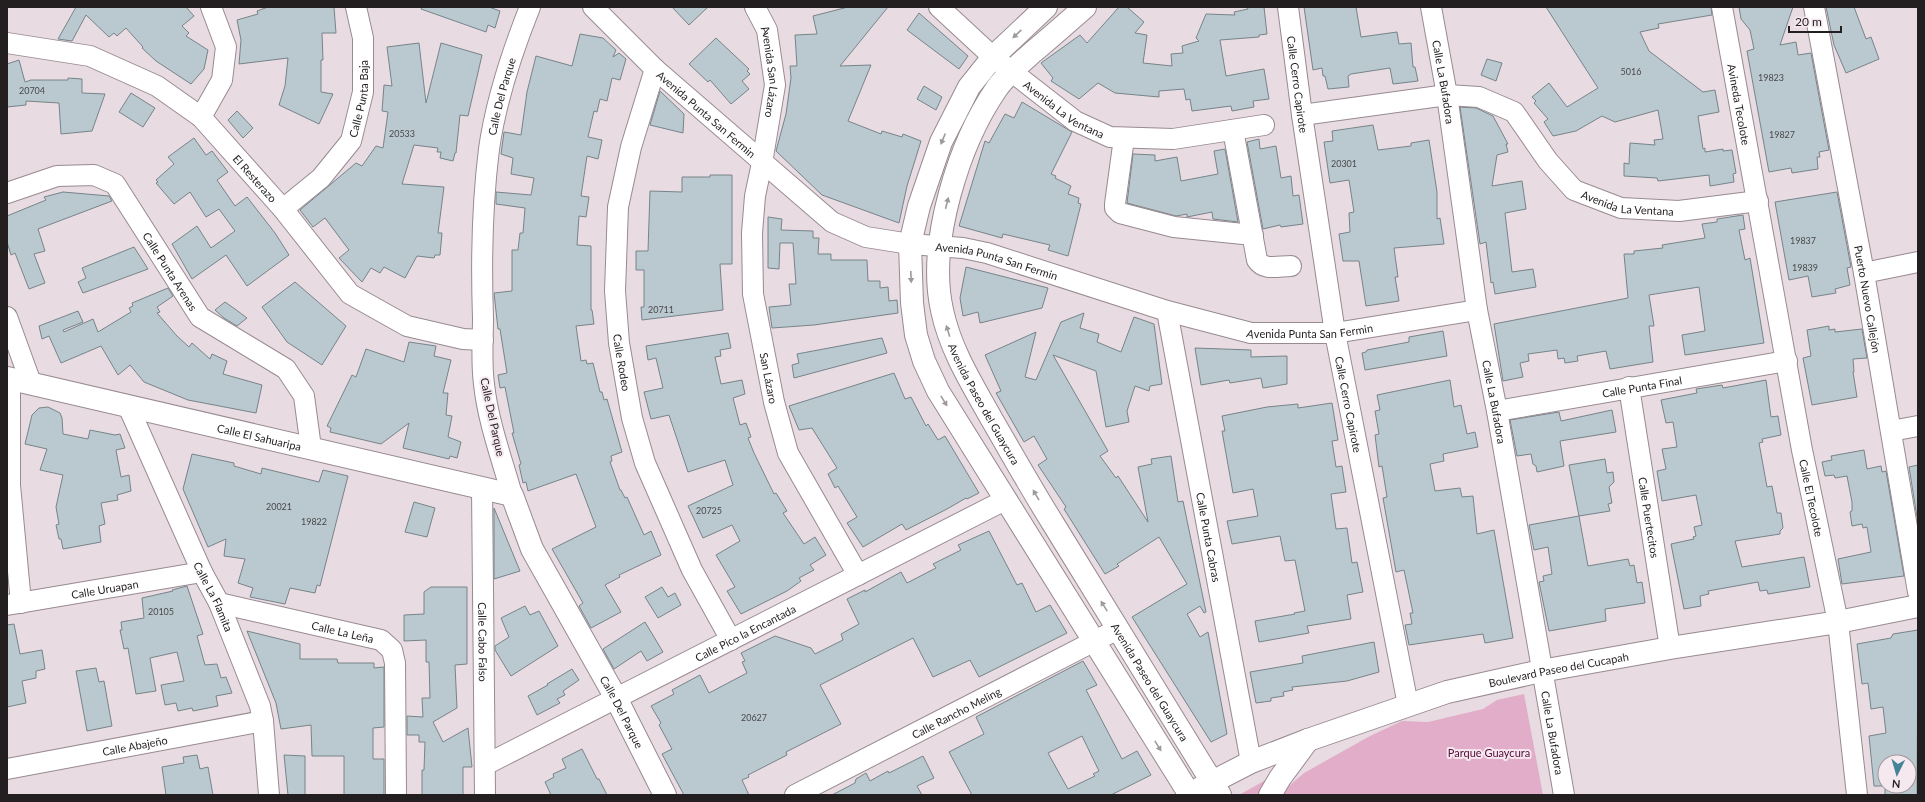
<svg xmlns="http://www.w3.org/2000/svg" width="1925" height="802" viewBox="0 0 1925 802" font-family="Lato,sans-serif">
<rect width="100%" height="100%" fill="#e9dbe2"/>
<path fill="#e1adc8" d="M1524 694 1543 795H1283L1289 786 1304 773 1370 736 1402 721 1428 722 1483 709 1497 700Z
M1271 777 1260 795H1239Z"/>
<path fill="#bac9cf" stroke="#768489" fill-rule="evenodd" d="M76 7H186L194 16 182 26 189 33 186 36 208 50 204 69 191 84 156 61 142 48 143 47 126 28 117 36 114 33 109 37 86 15 72 41 58 39Z
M268 7H334L336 33H322L323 60H321V92L333 94 319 124 279 105 285 86 288 58 239 64 241 40 237 20 258 14 257 11Z
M422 7H489L500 11 495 28 488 25 486 32 421 9Z
M672 7H708L689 25Z
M848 7H888L840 66 871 65 848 121 881 134 882 131 902 137 903 134 921 141 907 186 899 223 822 195 776 151 786 114 791 78 790 66H797L795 35 817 34 813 16Z
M1119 7H1127L1144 22 1135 33 1147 35 1143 63 1172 66 1171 54 1183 53 1182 46 1199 41 1196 38 1206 14 1235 15 1234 12 1248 9 1247 7H1264L1267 34 1259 35V37L1220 40 1226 76 1264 69 1269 99 1253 101 1254 107 1232 111 1231 106 1192 111 1190 99 1186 100 1184 89 1159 91V97L1115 93 1098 83 1079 99 1051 81 1053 78 1041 63 1080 35 1087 43Z
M1304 7H1356L1361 37 1397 32 1399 44 1411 43 1413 67H1415L1418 81 1393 84 1390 68 1351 74 1348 76 1349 87 1328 89 1325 76H1323L1322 68 1313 70Z
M1546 7H1711L1712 15 1658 24 1659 28 1640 32 1649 51 1703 92 1715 90 1719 112 1698 116 1703 149 1705 148V152L1723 149V151L1732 150 1736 173 1733 174 1734 182 1710 186 1709 175 1658 181 1657 178 1624 176V163L1629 164 1630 143 1655 145 1654 140 1663 139 1658 110 1615 122 1602 116 1576 131 1553 136 1544 122 1548 119 1534 103 1536 101 1532 97 1549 83 1567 107 1598 88Z
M1739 7H1793L1780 45 1796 42 1798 55 1811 53 1829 150 1819 152 1820 157H1817L1818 169 1792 173 1791 168 1769 172 1747 51 1754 49 1750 30 1741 19Z
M1826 7H1854L1866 39 1871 37 1879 59 1846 73 1834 45Z
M919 13 968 56 959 69 907 30Z
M580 34 603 38 616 50 613 57 619 53 626 59 620 80 612 78 607 101 600 99 597 112 594 111 588 137 602 140 598 159 587 156 581 196 589 197 586 217 579 216 577 245 591 246V310H592L594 324 576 326 581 361 586 360 587 364 593 363 600 392H602L604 400 607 399 622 452 611 456 612 461 610 462 620 490H621L625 498 627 497 644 535 651 531 661 555 619 575 620 577 605 585 621 612 591 628 579 606 583 603 552 549 596 527 576 474 528 491 526 482 523 483 519 465 521 464 512 433H514L505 387 500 388 498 375 507 373 500 329H498L494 293 512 291V250H518L520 233H523L525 208 496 204V192L531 195 534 178 511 174 513 158 501 154 504 132 521 135 527 92 536 56 572 66Z
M716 38 749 69 747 71 750 74 742 81 749 89 731 104 710 80 708 82 689 64Z
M419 43 426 103 441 43 482 55 468 116 460 115 456 153H455L453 161 440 158 441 152H437L438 148 414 145 402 184 444 187 438 233H442L440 255H435L434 258 417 256 405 278 384 267 380 273 371 268 362 282 339 258 349 250 325 218 313 227 300 210 356 163 362 166 376 146 383 148 388 112 382 111 384 85 392 86 387 47Z
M1487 59 1502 63 1496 81 1481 75Z
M19 60 25 82 31 80H68V78L82 79V93L105 94 92 131 61 134 59 103 26 101V105L7 107V64Z
M924 86 942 97 936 110 917 99Z
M660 91 684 114 683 133 650 125Z
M131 93 155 108 143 127 119 112Z
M1022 102 1072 132 1051 174 1056 176 1055 178 1071 186 1068 194 1079 198 1078 203 1081 204 1068 256 1048 250 1050 245 1003 234 1002 238 959 226 985 141 989 143 1005 114 1014 118Z
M1460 107 1476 108 1493 116 1508 144H1506L1508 152 1497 155 1492 186 1522 181 1526 209 1505 213 1512 272 1533 269 1536 287 1495 294 1493 282 1491 283 1486 242 1480 244Z
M237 111 253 128 243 138 228 120Z
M1373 125 1378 150 1411 146V143L1429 140 1437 192V219L1440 218 1444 244 1394 248 1398 277H1395L1399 301 1366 306 1359 261H1343L1339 234 1350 232 1349 213 1354 212 1349 180 1330 183 1324 142 1333 141 1332 131Z
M194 138 206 155 212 151 228 172 217 180 235 206 247 197 275 233 289 255 247 286 226 255 192 279 172 244 197 226 211 248 235 231 219 209 206 217 190 192 174 204 156 183 158 182 156 180 174 164 168 157Z
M1259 139 1260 149 1276 146 1281 178 1291 176 1293 196 1299 195 1303 224 1281 227 1280 225 1263 229 1247 142Z
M1225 149 1238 222 1213 219 1212 212 1187 217V214L1176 216 1127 203 1133 154 1155 155V161L1177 157 1181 181 1218 174 1214 151Z
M710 175H732V264H720L723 310 642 320 641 307H644V270H636V251H648L650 191 682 192V177H710Z
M63 192 109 196 112 201 38 229 45 251 34 254 45 283 29 289 15 253 11 255 7 242V216L46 200 44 197Z
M1837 192 1851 267 1847 268 1850 285 1835 289 1836 293 1812 297 1808 276 1789 280 1775 202Z
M1743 215 1745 229 1739 230 1745 260 1750 258 1764 343 1685 355 1682 335 1705 331 1699 287 1649 295 1654 326H1649L1653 362 1610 369 1606 351 1577 356 1578 361 1565 363 1564 358 1558 359 1557 350 1528 354 1529 361 1520 363 1523 377 1503 381 1494 324 1628 298 1624 254H1634V251L1663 248 1662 245 1705 238 1702 224 1717 222V219Z
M768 217 782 219 781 230 813 231V238H819L818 254H831V260H867L868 281H880V288L888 287 889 301 897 300 898 313 814 325 772 328 769 307 791 305 789 284H796L793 243H780L779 269 768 268Z
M134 247 148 269 83 293 78 282 86 278 82 268Z
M966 267 1048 288 1042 308 980 323 978 312 963 316 960 298Z
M295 282 346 326 322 365 287 342 262 307Z
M168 288 173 296 157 307 160 312 157 313 177 336 189 347 192 343 210 359 212 354 227 361 223 374 262 385 256 413 188 400 144 382 130 365 118 375 101 346 61 363 49 336 42 339 39 326 78 311 83 322 63 330 64 332 93 319 98 332 131 312 129 308 133 306 132 303Z
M225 302 235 309 247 318 237 326 224 318 215 310Z
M1084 313 1080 328 1099 334 1097 342 1121 352 1134 317 1154 324 1162 384 1150 386 1149 391 1135 386 1127 411 1129 422 1106 427 1096 371 1053 355 1108 451 1100 456 1116 478 1118 476 1148 522 1138 467 1152 464 1151 459 1171 456 1178 502 1183 501 1206 612 1204 613 1200 606 1187 614 1200 637 1208 632 1227 734 1211 742 1132 617 1187 584 1159 537 1117 564 1119 566 1105 574 1064 509 1066 507 1038 465 1047 459 1034 436 1024 442 996 393 1001 391 985 355 1036 332 1025 377 1036 380 1061 322Z
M1829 326V330L1835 329V332L1862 329 1867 358 1853 359 1854 372H1853L1857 397 1812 405 1803 358 1811 356 1807 330Z
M1443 331 1447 356 1365 370 1362 353 1366 352 1367 350 1409 342V337Z
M728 333 731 348 720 350 721 356 715 357 721 384 742 380 745 394 733 398 740 425 746 423 751 437 748 438 754 453 774 494 776 493 787 511 783 513 804 544 815 537 826 555 810 565 814 570 799 578 801 581 787 591 741 614 727 591 735 587 716 555 740 541 732 525 703 538 688 506 733 485 725 460 688 472 669 415 651 419 644 392 663 388 656 358 648 360 646 346Z
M882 338 887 353 794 378 792 365 799 363 797 354Z
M409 342 436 346 434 356 451 360 443 393H448L446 415 452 416 448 437 461 442 457 458 450 456 449 459 403 448 409 423 381 444 330 432 331 428 327 426 352 375 356 377 366 349 404 362Z
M1195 348 1251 350V357L1287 356V384L1263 388 1261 378 1230 383 1229 380 1201 385Z
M894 373 905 399 911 397 926 426 928 424 938 440 945 436 979 493 967 499 966 498 947 509 906 530 902 524 863 547 847 523 857 517 838 486 835 488 828 474 837 468 812 428 799 430 789 406Z
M1450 380 1454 407 1461 405 1467 434 1475 432 1478 447 1443 454 1444 461 1430 464 1435 491 1460 488 1462 497 1473 496 1477 534 1494 530 1513 638 1485 643 1483 634 1409 645 1405 625 1412 624 1410 613H1413L1404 570 1396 572 1383 498 1387 497 1382 466 1379 467 1375 435 1379 434 1375 411 1380 410 1377 395Z
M1766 380 1771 417 1778 416 1781 435 1762 439 1763 442 1759 443 1767 487 1772 486 1777 513H1781L1783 528 1780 531V534L1735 541 1742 567 1804 557 1810 587 1768 594 1767 590 1760 591 1758 582 1708 591 1709 594 1700 596 1701 606 1684 609 1671 544 1694 539 1693 537 1696 536 1694 527 1702 525 1696 495 1662 501 1657 471 1666 469 1662 449 1677 447 1673 422 1666 423 1661 400 1697 393 1696 389 1722 385 1723 388Z
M1332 403 1338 440 1332 441 1336 467 1342 466 1346 492 1331 494 1336 529 1347 528 1352 563 1357 562 1363 592 1347 595 1351 619 1307 626 1309 633 1259 642 1255 621 1295 614 1294 613 1305 611 1295 560 1285 561 1280 536 1232 544 1227 521 1258 516 1253 489 1233 493 1222 431H1225L1222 416 1267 407 1298 404V408Z
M48 407 60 413 62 418 63 434 88 439 90 430 115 435 120 434 125 448 116 450 121 477 129 475 131 491 117 495 118 500 101 503 105 524 99 526 101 542 63 549 61 539H59L56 525 59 524 56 507 63 475 40 470 47 449 25 444 32 415 39 408Z
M1612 410 1616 432 1560 441 1564 466 1537 472 1536 466 1533 464 1531 454 1517 456 1510 420 1559 412 1561 421Z
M1864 450 1867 469 1881 466 1882 472 1886 471 1904 576 1842 584 1838 559 1871 552 1867 527 1863 528 1862 524 1852 526 1850 512 1852 511V502L1847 476 1835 478 1834 475 1825 476 1822 462 1832 460 1831 456Z
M192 454 234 463V466L261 474 262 468 319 482 323 470 348 476 320 586 317 585 315 593 290 588 285 604 250 597 253 588 238 583 245 559 224 556 226 539 208 547 183 489Z
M1605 459 1607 473 1613 472 1614 482 1609 487 1612 503 1608 504 1610 511 1579 516 1569 465Z
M1918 465V523L1909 467Z
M414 502 435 508 427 537 405 532Z
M494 508 520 571 494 579Z
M1579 516 1588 566 1628 559 1630 566 1634 565 1637 583 1642 582 1645 603 1605 609 1606 621 1549 631 1539 582 1544 581 1543 576 1552 574 1548 547 1534 550 1529 525Z
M989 531 1017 585 1022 583 1036 612 1050 605 1067 633 979 677 970 660 933 677 913 638 820 685 841 724 786 752 787 755 748 775 749 777 742 780 749 795H684L662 754 672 749 659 725 661 723 651 706 674 694 672 690 700 675 709 693 747 673 742 662 745 661 741 653 775 636 811 648 815 654 843 640 841 634 859 624 847 599 865 590V592L901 572 907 583 936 568 933 564 961 550 958 545Z
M187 586 203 634 197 636 205 665 217 664 221 678 226 677 232 693 216 696 218 706 193 711 192 708 178 711 176 703 165 705 161 685 184 681 177 652 150 658 156 691 136 694 128 648 124 649 120 630H122L121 622 144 618 142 598 173 591 172 590Z
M431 587H467V664L455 665 457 708 433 722 443 742 468 728 472 767H463V795H422V770H424L425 742H419V735H407V716L423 717 422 698H430L429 662H426V640L404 641V615L424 614V592Z
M662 587 668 597 675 593 681 605 658 618 645 597Z
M525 606 530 615 539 611 558 646 511 676 495 650V646L509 637 501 618Z
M645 622 663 652 647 661 641 651 614 669 603 649Z
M14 624 20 654 42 650 45 669 36 671V678L22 681 26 703 7 707V625Z
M1918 630 1917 795H1885V786H1874L1869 736 1886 733 1883 707 1871 709 1868 683 1862 684 1857 644 1891 638 1893 634ZM1885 762H1909V786H1885Z
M247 631 300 644V659H337L338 663H374V668L384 667V727L373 728V759H384V795H344V756H312L311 725 281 729 276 703Z
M1374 642 1379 672 1347 681 1292 687 1293 690 1283 692 1284 696 1271 698V701L1256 703 1250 672 1303 663 1302 656Z
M1083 661 1097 685 1086 690 1122 759 1137 751 1151 775 1111 795H972L949 752 984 734 976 717ZM1082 736 1099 771 1093 774 1095 776 1068 789 1048 753Z
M96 668 99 682 104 681 112 726 87 731 76 671Z
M572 669 579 680 563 691 565 695 557 699 560 703 537 715 528 696 548 685 547 684Z
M582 749 597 779H599L607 795H551L545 782 554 777 553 774 566 768 562 759Z
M197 755 200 769 208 767 213 795H166L162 767 184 763 183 757Z
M284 755 305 756V795H288Z
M923 756 934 778 917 786 922 795H832L855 783 856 779 866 773 870 781 888 771 889 773Z"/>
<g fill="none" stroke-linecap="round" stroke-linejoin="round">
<defs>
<g id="minor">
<path id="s1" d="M593 7 655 69 832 222 866 237 910 244 963 248 987 253 1167 311 1251 333H1335L1477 310"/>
<path id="s2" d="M755 7 767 30 775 85 762 163 755 196 752 233 753 294 774 402 788 453 858 575"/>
<path id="s3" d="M939 7 993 57 1075 121 1110 137 1173 139 1264 125"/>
<path id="s4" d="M1288 7 1302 115 1335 333 1408 705"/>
<path id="s5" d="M1431 7 1447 95 1477 310 1497 411 1564 795"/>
<path id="s6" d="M1722 7 1802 450 1838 622 1857 795"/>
<path id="s7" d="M1814 7 1864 273 1918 592"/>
<path id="s8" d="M7 43 90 56 157 86 201 117 283 209 350 294 407 326 463 339 483 340"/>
<path id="s9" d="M655 69 631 147 618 207 615 291 619 343 632 418 645 463 692 570 731 640"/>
<path id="s10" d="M1302 115 1447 95 1479 97 1514 112 1548 161 1574 190 1621 208 1679 211 1758 201"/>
<path d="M201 117 222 80 226 47 211 7"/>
<path d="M1233 130 1257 260C1264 271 1279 266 1291 266"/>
<path d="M1124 138 1115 204V208L1120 213 1174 227 1253 235"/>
<path id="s11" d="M7 193 57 176 94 175 115 184 200 317 286 369 304 396 311 448"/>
<path id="s12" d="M283 209 321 178 351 141 363 92V38L356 7"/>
<path d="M1864 273 1918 262"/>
<path id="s13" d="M1167 311 1251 762"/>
<path d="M7 317 31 383"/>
<path d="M10 378V485L21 603"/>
<path id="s14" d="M1629 387 1670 648"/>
<path id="s15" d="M128 406 202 572 219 603 260 706 263 721 269 795"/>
<path id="s16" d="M1497 411 1787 361"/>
<path d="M1891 431 1918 426"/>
<path id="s17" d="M482 488 485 795"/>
<path id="s18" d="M512 495C502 459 488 422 484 384 481 362 483 339 483 318 481 261 482 205 489 149 496 100 512 52 530 7"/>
<path id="s19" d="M219 603 381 640 392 650 395 663 396 795"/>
<path id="s20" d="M7 605 202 572"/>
<path id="s21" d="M485 765 1005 500"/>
<path id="s22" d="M7 769 263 721"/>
<path id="s23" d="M795 795 1118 629"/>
</g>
<g id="tertiary">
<path id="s24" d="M7 378 512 495 532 549 616 698 665 795"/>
</g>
<g id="secondary">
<path d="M1046 7 993 57 969 87 941 142 919 206 910 244 912 303 916 335 924 361 938 391 1190 795"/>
<path id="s25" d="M1085 7C1068 22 1051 37 1033 52 1021 63 1007 74 997 88 959 143 927 243 942 310 950 349 972 384 991 418 1012 454 1032 490 1054 525 1109 615 1165 705 1220 795"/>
</g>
<g id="primary">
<path id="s26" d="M1187 795 1251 762 1308 740 1447 692 1541 671 1670 648 1838 622 1918 606"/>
<path d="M1270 795 1280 778 1308 740"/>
</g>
</defs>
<use href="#minor" stroke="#988a91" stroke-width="22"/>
<use href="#tertiary" stroke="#988a91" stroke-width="24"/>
<use href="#secondary" stroke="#988a91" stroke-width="24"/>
<use href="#primary" stroke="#988a91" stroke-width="24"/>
<use href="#minor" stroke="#fff" stroke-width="20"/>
<use href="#tertiary" stroke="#fff" stroke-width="22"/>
<use href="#secondary" stroke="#fff" stroke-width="22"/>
<use href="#primary" stroke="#fff" stroke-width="22"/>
</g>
<defs><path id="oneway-solid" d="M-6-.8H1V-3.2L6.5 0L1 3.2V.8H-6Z"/></defs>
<g fill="#9c9a9b">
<use href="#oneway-solid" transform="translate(1017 34) rotate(137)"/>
<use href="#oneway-solid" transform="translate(943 139) rotate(113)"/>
<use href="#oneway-solid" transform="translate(947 203) rotate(-76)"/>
<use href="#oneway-solid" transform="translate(911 277) rotate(88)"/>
<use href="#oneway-solid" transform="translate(948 331) rotate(-107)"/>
<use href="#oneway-solid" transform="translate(944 401) rotate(58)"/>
<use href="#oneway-solid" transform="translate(1036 495) rotate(-120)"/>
<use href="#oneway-solid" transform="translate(1104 606) rotate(-122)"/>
<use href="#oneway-solid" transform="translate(1158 746) rotate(58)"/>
</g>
<g text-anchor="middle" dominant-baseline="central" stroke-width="4" stroke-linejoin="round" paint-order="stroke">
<g font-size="9" fill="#49494c">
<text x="1631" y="71">5016</text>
<text x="1771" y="77">19823</text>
<text x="32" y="90">20704</text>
<text x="402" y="133">20533</text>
<text x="1782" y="134">19827</text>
<text x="1344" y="163">20301</text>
<text x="1803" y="240">19837</text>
<text x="1805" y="267">19839</text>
<text x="661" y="309">20711</text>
<text x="279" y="506">20021</text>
<text x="709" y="510">20725</text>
<text x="314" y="521">19822</text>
<text x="161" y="611">20105</text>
<text x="754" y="717">20627</text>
</g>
<g font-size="11" fill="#231e20" stroke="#f6e8ef">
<text stroke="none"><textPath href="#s2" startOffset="68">Avenida San Lázaro</textPath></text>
<text stroke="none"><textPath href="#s5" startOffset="76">Calle La Bufadora</textPath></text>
<text stroke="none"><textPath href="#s4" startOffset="78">Calle Cerro Capirote</textPath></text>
<text stroke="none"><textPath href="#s18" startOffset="404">Calle Del Parque</textPath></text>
<text stroke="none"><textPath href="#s12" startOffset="140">Calle Punta Baja</textPath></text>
<text stroke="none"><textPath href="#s6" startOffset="99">Avineda Tecolote</textPath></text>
<text stroke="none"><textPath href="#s3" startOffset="162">Avenida La Ventana</textPath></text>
<text stroke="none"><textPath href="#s1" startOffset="156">Avenida Punta San Fermin</textPath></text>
<text stroke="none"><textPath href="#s8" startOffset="293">El Resterazo</textPath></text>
<text stroke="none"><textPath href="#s10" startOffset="371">Avenida La Ventana</textPath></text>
<text stroke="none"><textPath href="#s1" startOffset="492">Avenida Punta San Fermin</textPath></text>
<text stroke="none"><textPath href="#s11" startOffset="216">Calle Punta Arenas</textPath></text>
<text stroke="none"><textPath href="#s7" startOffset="297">Puerto Nuevo Callejón</textPath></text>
<text stroke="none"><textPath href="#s1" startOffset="816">Avenida Punta San Fermin</textPath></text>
<text stroke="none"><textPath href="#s9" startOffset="299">Calle Rodeo</textPath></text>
<text stroke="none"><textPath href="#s2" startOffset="378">San Lázaro</textPath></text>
<text stroke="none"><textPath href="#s16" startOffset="147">Calle Punta Final</textPath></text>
<text stroke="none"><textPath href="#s5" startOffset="400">Calle La Bufadora</textPath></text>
<text stroke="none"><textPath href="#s25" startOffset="457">Avenida Paseo del Guaycura</textPath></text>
<text stroke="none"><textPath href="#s4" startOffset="402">Calle Cerro Capirote</textPath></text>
<text transform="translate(493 417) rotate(78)">Calle Del Parque</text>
<text stroke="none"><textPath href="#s24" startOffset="259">Calle El Sahuaripa</textPath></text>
<text stroke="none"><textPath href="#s6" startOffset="499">Calle El Tecolote</textPath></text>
<text stroke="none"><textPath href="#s14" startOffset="132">Calle Puertecitos</textPath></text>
<text stroke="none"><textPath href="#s13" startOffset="230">Calle Punta Cabras</textPath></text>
<text stroke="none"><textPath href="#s20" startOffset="99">Calle Uruapan</textPath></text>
<text stroke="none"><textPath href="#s15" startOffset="209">Calle La Flamita</textPath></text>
<text stroke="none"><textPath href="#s19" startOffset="127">Calle La Leña</textPath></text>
<text stroke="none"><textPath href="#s21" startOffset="292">Calle Pico la Encantada</textPath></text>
<text stroke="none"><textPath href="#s17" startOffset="154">Calle Cabo Falso</textPath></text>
<text stroke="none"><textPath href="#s26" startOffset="394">Boulevard Paseo del Cucapah</textPath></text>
<text stroke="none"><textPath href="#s25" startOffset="781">Avenida Paseo del Guaycura</textPath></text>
<text stroke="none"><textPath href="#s24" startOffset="762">Calle Del Parque</textPath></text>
<text stroke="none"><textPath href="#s23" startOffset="181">Calle Rancho Meling</textPath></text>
<text stroke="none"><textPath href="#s5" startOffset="736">Calle La Bufadora</textPath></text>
<text stroke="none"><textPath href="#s22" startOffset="130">Calle Abajeño</textPath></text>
</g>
<g font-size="11" fill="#550b3b" stroke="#f6e8ef">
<text x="1489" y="752">Parque Guaycura</text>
</g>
</g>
<rect width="1925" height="802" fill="none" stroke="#231e20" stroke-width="16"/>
<g transform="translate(1897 774) rotate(185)"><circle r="19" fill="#f6e8ef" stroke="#a2979c"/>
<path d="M0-3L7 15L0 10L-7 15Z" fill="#448498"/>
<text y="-6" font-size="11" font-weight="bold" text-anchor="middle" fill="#231e20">N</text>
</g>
<path d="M1789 26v6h52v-6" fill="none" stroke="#231e20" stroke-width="2"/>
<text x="1795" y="26" font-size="12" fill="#231e20" stroke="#f6e8ef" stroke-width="3" paint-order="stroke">20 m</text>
</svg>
